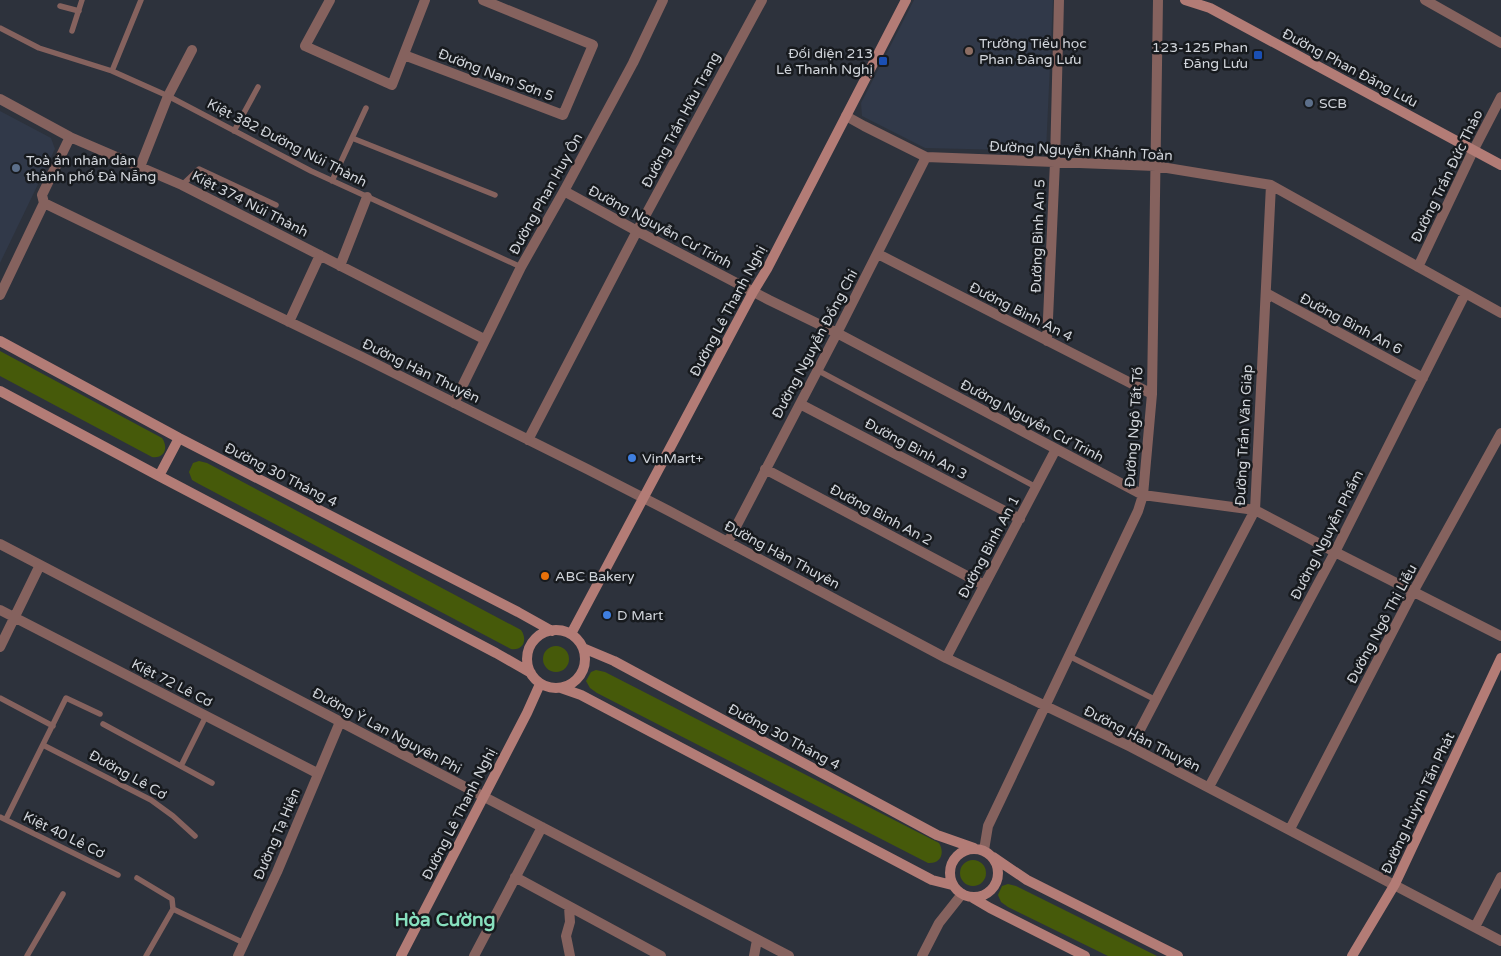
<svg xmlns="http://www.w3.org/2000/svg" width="1501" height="956" viewBox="0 0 1501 956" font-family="'Varela Round',sans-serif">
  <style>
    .built { fill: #313949 }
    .green { fill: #465a0a }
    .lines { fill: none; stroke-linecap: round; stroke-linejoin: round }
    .lane { stroke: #85625e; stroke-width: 5.5 }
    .street { stroke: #85625e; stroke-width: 10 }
    .secondary { stroke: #b37c76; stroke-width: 10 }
    .education-dot { fill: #8d6e63; stroke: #171a1e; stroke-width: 2 }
    .transit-dot { fill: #1a4fb4; stroke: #171a1e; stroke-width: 2 }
    .service-dot { fill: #5c6f8a; stroke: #171a1e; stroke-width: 2 }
    .shop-dot { fill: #3f7fe0; stroke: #171a1e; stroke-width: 2 }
    .food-dot { fill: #e8710a; stroke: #171a1e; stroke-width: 2 }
    .labels { text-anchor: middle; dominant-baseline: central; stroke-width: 5; stroke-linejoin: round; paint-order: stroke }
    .poi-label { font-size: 14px; fill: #d1d5db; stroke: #171a1e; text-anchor: start }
    .street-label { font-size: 14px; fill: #d1d5db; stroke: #171a1e }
    .district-label { font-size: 19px; font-weight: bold; fill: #87e0be; stroke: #171a1e }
  </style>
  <rect width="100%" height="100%" fill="#2d323c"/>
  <path class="built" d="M 914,0 L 1053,0 L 1046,151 L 925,148 L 862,116 L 861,103 Z
    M 0,111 L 51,138 L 55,149 L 0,263 Z"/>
  <path class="green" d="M 0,351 L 162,438 C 169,448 164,459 152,457 L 0,376 Z
    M 199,461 L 207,463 L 521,630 C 528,640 523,651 511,649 L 199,484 L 192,480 L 189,472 L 193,463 Z
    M543 659a13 13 0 1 1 26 0a13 13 0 1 1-26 0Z
    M 596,670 L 605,672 L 939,843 C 945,853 941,864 928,863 L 597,693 L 590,688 L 586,681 L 591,672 Z
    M960 873a13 13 0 1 1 26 0a13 13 0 1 1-26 0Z
    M 1008,884 L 1016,886 L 1157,956 L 1108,956 L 1008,907 L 1001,902 L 998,895 L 1002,886 Z"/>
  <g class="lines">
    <path class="lane" d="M 60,6 L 79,11
      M 0,28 L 39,48 L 112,71 L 168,96 L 311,171 L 521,267
      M 72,31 L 82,0
      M 112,71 L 141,0
      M 234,131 L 258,87
      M 352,138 L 495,195
      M 332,181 L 366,108
      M 182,185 L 199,169 L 276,205
      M 817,370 L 1036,487
      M 1069,656 L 1156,700
      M 0,698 L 53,726
      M 103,724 L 212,783
      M 43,745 L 151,800 L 173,816 L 195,836
      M 181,766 L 206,716
      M 0,817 L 118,875
      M 6,819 L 66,698 L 100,714
      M 137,878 L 172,899 L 173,909 L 244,943
      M 27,956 L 63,894
      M 146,956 L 173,909"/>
    <path class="street" d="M 330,0 L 305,46 L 392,85 L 425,0
      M 1425,0 L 1501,43
      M 404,55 L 563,115 L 593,45 L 483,0
      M 0,99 L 70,137 L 182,185 L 484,339
      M 846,116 L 864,126 L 926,157 L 1155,166 L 1271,185 L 1501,313
      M 140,167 L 168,96 L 192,50
      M 564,191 L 637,231 L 769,300 L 837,333 L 1143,495 L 1255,510 L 1335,552 L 1501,636
      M 44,203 L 362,357 L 587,469 L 669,511 L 946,658 L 1131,747 L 1501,941
      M 878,254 L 1152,394
      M 340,266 L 367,197
      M 1418,267 L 1473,151 L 1501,97
      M 1266,293 L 1423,378
      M 0,295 L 44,203 L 42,195 L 70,137
      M 289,322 L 320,255
      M 1047,341 L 1055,162 L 1059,0
      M 454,403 L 521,267 L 564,191 L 633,63 L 663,0
      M 800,404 L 1020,519
      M 528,440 L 637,231 L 762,0
      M 765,469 L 984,585
      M 728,542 L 837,333 L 926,157
      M 0,544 L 789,956
      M 0,610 L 317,773
      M 0,647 L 40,565
      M 946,658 L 1056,449
      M 1131,747 L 1255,510 L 1271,185
      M 1209,787 L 1335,552 L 1465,294
      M 1290,829 L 1413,592 L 1501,433
      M 984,850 L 988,826 L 1138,511 L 1143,495 L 1152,394 L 1158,0
      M 515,877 L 661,956
      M 569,907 L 570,922 L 566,936 L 570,956
      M 1475,927 L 1501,877
      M 238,956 L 277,872 L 340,722
      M 474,956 L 542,827
      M 754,956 L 757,940
      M 922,956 L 939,923 L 962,894"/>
    <path class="secondary" d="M 1185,0 L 1210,8 L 1501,165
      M 0,341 L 179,438 L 518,612 L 552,631
      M 0,391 L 159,476 L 496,653 L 531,673
      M 159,476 L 179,438
      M527 659a29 29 0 1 1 58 0a29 29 0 1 1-58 0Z
      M 571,634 L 753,292 L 767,269 L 906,0
      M 583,648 L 614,661 L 937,835 L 974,848
      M 561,688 L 581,695 L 932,880 L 952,885
      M950 873a24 24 0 1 1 48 0a24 24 0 1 1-48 0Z
      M 993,857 L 1027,880 L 1178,956
      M 973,898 L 990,908 L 1085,956
      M 401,956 L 527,713 L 540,684
      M 1352,956 L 1395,884 L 1501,658"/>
  </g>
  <circle class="education-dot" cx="969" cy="51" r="5"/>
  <g class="transit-dot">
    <rect x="1253" y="50" width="10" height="10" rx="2.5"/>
    <rect x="878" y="56" width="10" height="10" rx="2.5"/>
  </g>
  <g class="service-dot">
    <circle cx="1309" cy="103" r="5"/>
    <circle cx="16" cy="168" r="5"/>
  </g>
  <g class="shop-dot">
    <circle cx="632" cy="458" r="5"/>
    <circle cx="607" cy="615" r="5"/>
  </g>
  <circle class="food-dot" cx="545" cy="576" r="5"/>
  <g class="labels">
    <g class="poi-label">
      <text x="979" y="43">Trường Tiểu học<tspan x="979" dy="16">Phan Đăng Lưu</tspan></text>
      <text x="1248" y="47" text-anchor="end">123-125 Phan<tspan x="1248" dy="16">Đăng Lưu</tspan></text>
      <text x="873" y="53" text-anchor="end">Đối diện 213<tspan x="873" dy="16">Lê Thanh Nghị</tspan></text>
      <text x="1319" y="103">SCB</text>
      <text x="26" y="160">Toà án nhân dân<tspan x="26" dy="16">thành phố Đà Nẵng</tspan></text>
      <text x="642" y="458">VinMart+</text>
      <text x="555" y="576">ABC Bakery</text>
      <text x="617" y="615">D Mart</text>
    </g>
    <g class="street-label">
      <text transform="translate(1350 68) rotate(28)">Đường Phan Đăng Lưu</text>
      <text transform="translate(496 75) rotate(21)">Đường Nam Sơn 5</text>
      <text transform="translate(681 120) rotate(-62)">Đường Trần Hữu Trang</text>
      <text transform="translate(287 143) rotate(27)">Kiệt 382 Đường Núi Thành</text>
      <text transform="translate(1081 151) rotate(3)">Đường Nguyễn Khánh Toàn</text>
      <text transform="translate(1447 176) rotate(-64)">Đường Trần Đức Thảo</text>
      <text transform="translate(546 194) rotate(-61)">Đường Phan Huy Ôn</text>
      <text transform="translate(250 204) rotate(27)">Kiệt 374 Núi Thành</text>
      <text transform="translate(660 227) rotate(28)">Đường Nguyễn Cư Trinh</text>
      <text transform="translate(1038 236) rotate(-88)">Đường Bình An 5</text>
      <text transform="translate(728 311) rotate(-62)">Đường Lê Thanh Nghị</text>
      <text transform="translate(1021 312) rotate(27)">Đường Bình An 4</text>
      <text transform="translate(1351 324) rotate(28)">Đường Bình An 6</text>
      <text transform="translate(815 344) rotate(-62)">Đường Nguyễn Đổng Chi</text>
      <text transform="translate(421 371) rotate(26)">Đường Hàn Thuyên</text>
      <text transform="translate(1032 421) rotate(28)">Đường Nguyễn Cư Trinh</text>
      <text transform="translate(1134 427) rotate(-86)">Đường Ngô Tất Tố</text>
      <text transform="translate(1244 435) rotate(-87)">Đường Trần Văn Giáp</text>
      <text transform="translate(916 449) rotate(28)">Đường Bình An 3</text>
      <text transform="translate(281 475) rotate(27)">Đường 30 Tháng 4</text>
      <text transform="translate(881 515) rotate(28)">Đường Bình An 2</text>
      <text transform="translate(1327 535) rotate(-63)">Đường Nguyễn Phẩm</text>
      <text transform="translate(989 547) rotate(-62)">Đường Bình An 1</text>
      <text transform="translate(782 555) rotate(28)">Đường Hàn Thuyên</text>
      <text transform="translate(1382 624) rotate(-62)">Đường Ngô Thị Liễu</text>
      <text transform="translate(172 683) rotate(27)">Kiệt 72 Lê Cơ</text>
      <text transform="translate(387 731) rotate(28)">Đường Ỷ Lan Nguyên Phi</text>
      <text transform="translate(784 737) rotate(28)">Đường 30 Tháng 4</text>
      <text transform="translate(1142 739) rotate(27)">Đường Hàn Thuyên</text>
      <text transform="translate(128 775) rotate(29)">Đường Lê Cơ</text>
      <text transform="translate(1418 803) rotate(-65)">Đường Huỳnh Tấn Phát</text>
      <text transform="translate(459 814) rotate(-63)">Đường Lê Thanh Nghị</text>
      <text transform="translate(277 834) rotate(-67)">Đường Tạ Hiện</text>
      <text transform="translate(64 835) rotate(26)">Kiệt 40 Lê Cơ</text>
    </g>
    <g class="district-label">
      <text x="445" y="920">Hòa Cường</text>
    </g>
  </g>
</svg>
